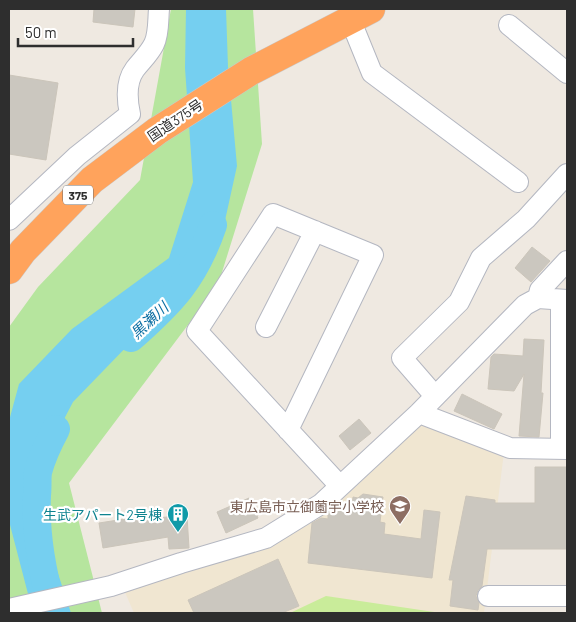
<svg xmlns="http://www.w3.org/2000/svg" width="576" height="622" viewBox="0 0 576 622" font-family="Barlow,'Noto Sans JP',sans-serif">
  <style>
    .education { fill: #f0e6d1 }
    .green { fill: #b6e59e }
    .pitch { fill: #c9ec9a }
    .water { fill: #75cff0 }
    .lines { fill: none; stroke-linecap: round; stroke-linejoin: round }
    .river { stroke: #75cff0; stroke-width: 28 }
    .building { fill: #cbc7bf; stroke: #cbc5ba }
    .minor-casing { stroke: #b4b7c1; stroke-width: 22 }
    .highway-casing { stroke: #c9c9c9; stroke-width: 29 }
    .minor { stroke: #fff; stroke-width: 20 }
    .highway { stroke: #ffa35c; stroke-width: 28 }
    .labels { text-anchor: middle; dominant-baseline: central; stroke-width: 4.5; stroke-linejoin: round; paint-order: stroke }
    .shield { fill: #fff; stroke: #6d6d6d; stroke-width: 1 }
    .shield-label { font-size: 12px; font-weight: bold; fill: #2e2e2e }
    .street-label { font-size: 14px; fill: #2e2e2e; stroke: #fff }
    .education-label { font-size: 14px; fill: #785e54; stroke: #fff; text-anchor: end }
    .culture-label { font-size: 14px; fill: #0d838f; stroke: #fff; text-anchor: end }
    .water-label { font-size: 15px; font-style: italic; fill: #0d6fa3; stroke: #fff }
  </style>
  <rect width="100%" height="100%" fill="#efe9e1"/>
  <path class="education" d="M 424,422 L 504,452 L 484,613 L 134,613 L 124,590 L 193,567 L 278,542 L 333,508 Z"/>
  <path class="green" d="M 171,9 L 253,9 L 262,144 L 218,285 L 69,483 L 102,613 L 16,613 L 9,596 L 9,327 L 38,287 L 140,180 Z"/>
  <path class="pitch" d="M 326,596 L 441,613 L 290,613 Z"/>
  <path class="water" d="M 186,9 L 226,9 L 228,67 L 237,166 L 224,225 L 165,307 L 73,402 L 29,486 L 71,613 L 33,613 L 9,521 L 9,421 L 19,384 L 72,329 L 169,258 L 193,182 L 185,68 Z"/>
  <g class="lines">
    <path class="river" d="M 131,338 C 172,302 195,278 213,225
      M 53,613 C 43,574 35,536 37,495 C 38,487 37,479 38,472 C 42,456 49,442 56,429"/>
  </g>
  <path class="building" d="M 94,9 L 135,9 L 133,27 L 93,22 Z
    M 9,75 L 58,83 L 46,160 L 9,154 Z
    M 532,247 L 550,261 L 531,282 L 515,268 Z
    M 524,339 L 544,340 L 541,393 L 543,393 L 539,437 L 519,436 L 524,374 L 514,391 L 488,389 L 491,357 L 494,354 L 523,356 Z
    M 462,394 L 502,414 L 494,429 L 454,411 Z
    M 359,419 L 371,433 L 350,450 L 339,436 Z
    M 535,467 L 567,467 L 567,549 L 487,549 L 482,586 L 478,590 L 476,596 L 479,603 L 478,610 L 450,606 L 453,580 L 449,580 L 466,496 L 495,500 L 495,503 L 535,503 Z
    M 363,494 L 383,497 L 380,522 L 385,523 L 384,534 L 421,539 L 424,510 L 440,512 L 432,578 L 308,563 L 312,523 L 321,518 L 328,519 L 328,513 L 337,505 L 352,507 L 353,497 L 358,498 Z
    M 249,498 L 258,518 L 226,533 L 217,512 Z
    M 150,515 L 150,518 L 187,516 L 189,548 L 169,549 L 168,537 L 103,548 L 99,523 Z
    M 278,559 L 299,606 L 282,613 L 194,613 L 188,600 Z"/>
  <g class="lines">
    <g class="minor-casing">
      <path id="minor" d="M 350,19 L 372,73 L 518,182
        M 509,25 L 567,73
        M 9,220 L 77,156 L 130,114 C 127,100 126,81 135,69 C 142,60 149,54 154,44 C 159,34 158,19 159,9
        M 538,298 L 540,290 L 567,261
        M 561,300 L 561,449
        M 266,327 L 315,231
        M 435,396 L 402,358 L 459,302 L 481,258 L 526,219 L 567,174
        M 419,413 L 510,448 L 567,449
        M 288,430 L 373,255 L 273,214 L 197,331 L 340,486
        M 488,596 L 567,596
        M 9,609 L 111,586 L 181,563 L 266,538 L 321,504 L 419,413 L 525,305 L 538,298 L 567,300"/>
    </g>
    <g class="highway-casing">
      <path id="highway" d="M 9,270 L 23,251 L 92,180 L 157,131 L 251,71 L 371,9"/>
    </g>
    <use href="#minor" class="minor"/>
    <use href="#highway" class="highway"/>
  </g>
  <defs>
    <g id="school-pin" transform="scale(1.125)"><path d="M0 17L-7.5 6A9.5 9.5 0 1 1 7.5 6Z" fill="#8d6e63" stroke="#fff"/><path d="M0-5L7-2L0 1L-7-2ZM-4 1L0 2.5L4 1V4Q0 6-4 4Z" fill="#fff"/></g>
    <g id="building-pin" transform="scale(1.125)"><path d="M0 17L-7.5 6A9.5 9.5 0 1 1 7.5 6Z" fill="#0f9aa8" stroke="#fff"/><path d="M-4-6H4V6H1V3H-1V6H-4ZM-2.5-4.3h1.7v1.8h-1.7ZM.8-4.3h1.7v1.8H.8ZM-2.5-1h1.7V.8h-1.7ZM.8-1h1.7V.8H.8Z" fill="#fff"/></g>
  </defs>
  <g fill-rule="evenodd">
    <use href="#school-pin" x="400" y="506"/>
    <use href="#building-pin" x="178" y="514"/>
  </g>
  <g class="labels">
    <rect class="shield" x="63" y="185.5" width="30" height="19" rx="4"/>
    <g class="shield-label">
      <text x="78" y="195">375</text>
    </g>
    <g class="street-label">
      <text transform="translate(175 120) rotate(-34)">国道375号</text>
    </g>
    <g class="education-label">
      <text x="384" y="506">東広島市立御薗宇小学校</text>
    </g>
    <g class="culture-label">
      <text x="162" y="514">生武アパート2号棟</text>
    </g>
    <g class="water-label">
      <text transform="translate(149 320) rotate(-43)">黒瀬川</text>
    </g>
  </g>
  <rect width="576" height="622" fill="none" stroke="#2e2e2e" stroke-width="20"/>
  <path d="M18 38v8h115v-8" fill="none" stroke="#2e2e2e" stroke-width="2.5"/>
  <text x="25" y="38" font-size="15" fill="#2e2e2e" stroke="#ffffff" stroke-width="4" paint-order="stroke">50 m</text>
</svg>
